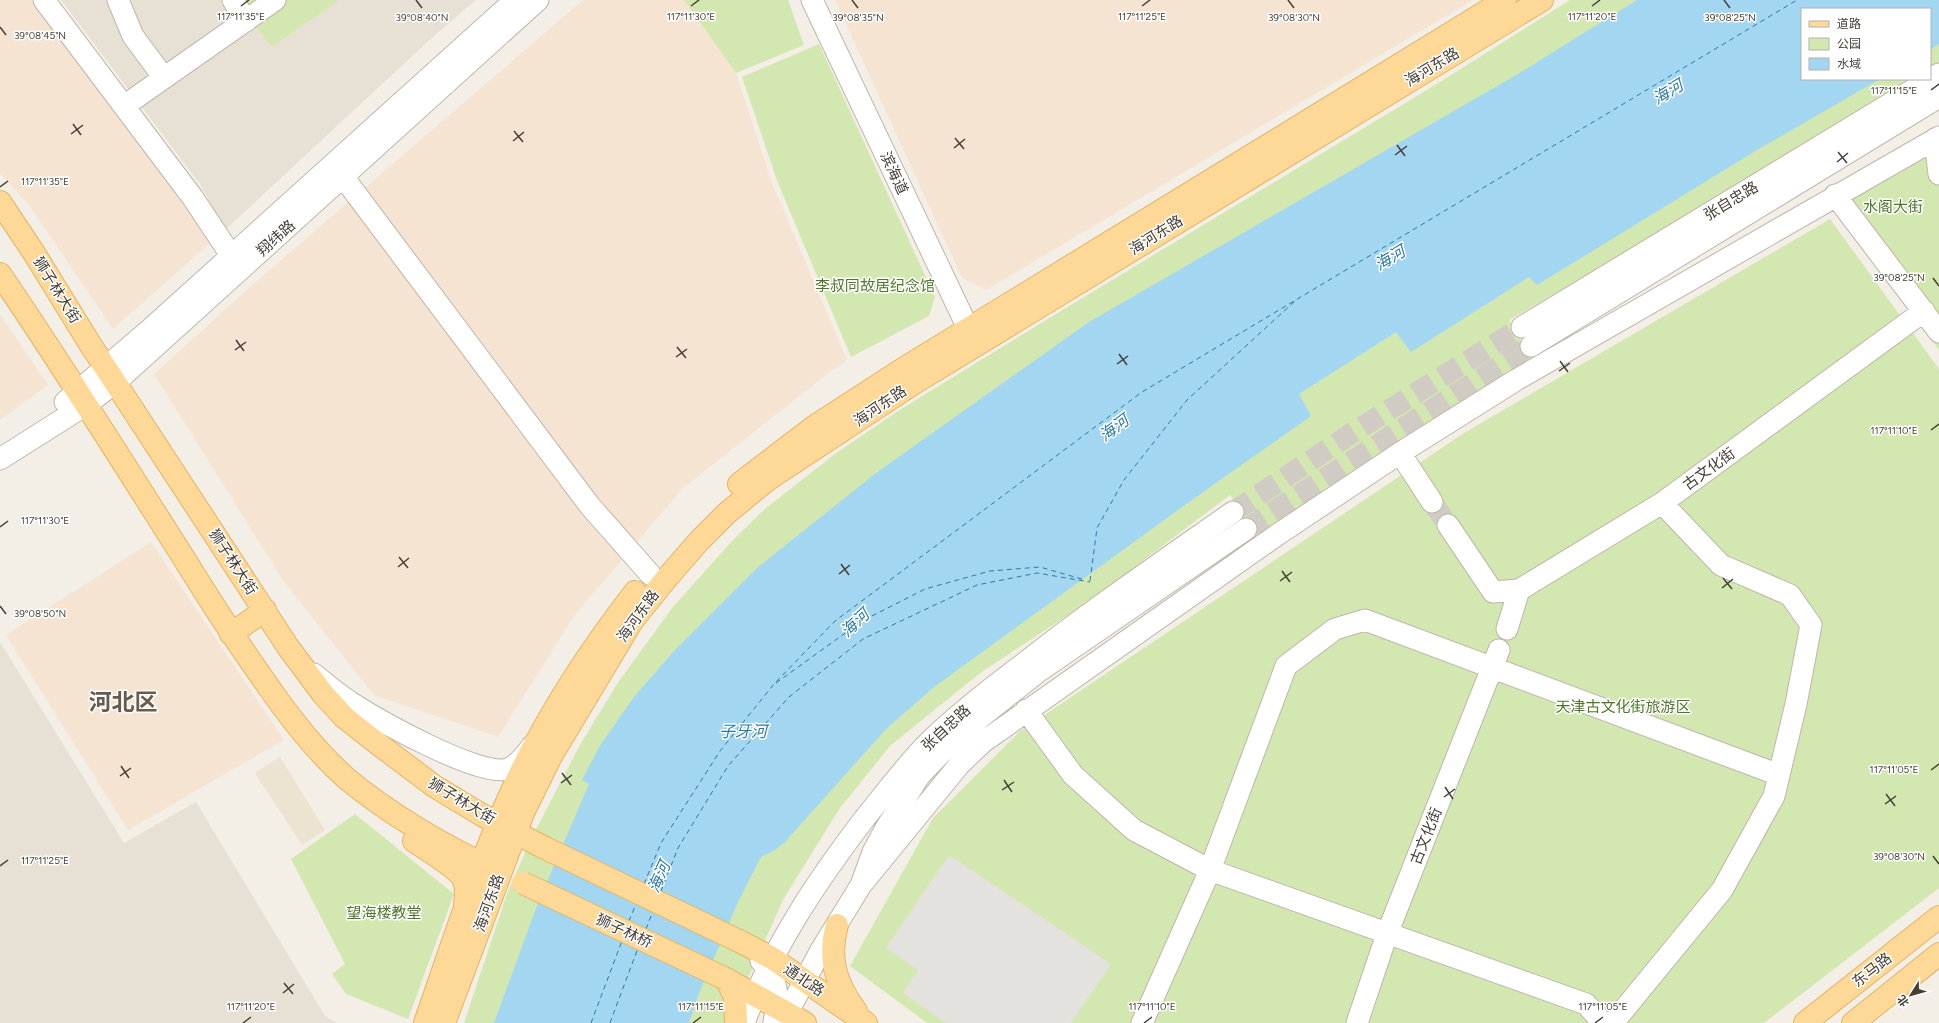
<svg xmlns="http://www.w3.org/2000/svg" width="1939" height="1023" viewBox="0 0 1939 1023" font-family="Figtree,'Noto Sans SC',sans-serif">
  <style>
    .residential { fill: #e7e0d5 }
    .commercial { fill: #f5e4d2 }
    .education { fill: #ece3d1 }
    .green { fill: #d3e7b0 }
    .parking { fill: #e4e2df }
    .water { fill: #a3d6f0 }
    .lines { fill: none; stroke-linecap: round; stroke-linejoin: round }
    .ferry { stroke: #2c79a2; stroke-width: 1; stroke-dasharray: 5 4; stroke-linecap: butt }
    .minor-tunnel { stroke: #d0ccc4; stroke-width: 21; stroke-dasharray: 21 10; stroke-linecap: butt }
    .minor-casing { stroke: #bfb6aa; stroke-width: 23 }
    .major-casing { stroke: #e3b465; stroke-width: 24 }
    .minor { stroke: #fff; stroke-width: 21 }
    .major { stroke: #fdd896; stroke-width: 22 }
    .major-bridge-casing { stroke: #e3b465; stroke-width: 24; stroke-linecap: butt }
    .major-bridge { stroke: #fdd896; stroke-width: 22 }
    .ticks { fill: none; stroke: #463f36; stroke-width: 1.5 }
    .labels { text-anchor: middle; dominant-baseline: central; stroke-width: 3; stroke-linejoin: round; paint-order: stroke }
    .street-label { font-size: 15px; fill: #463f36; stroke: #fff }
    .park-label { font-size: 15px; fill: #4d7829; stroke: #fff }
    .water-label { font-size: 16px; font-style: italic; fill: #2c79a2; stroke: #fff }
    .town-label { font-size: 23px; font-weight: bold; fill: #695c4d; stroke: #fff }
    .ticks-label { font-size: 10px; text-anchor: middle; fill: #463f36; stroke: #fff; stroke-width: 3; stroke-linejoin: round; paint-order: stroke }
  </style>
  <rect width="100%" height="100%" fill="#f3efe7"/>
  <path class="residential" d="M 61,0 L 476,0 L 435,35 L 225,230 L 200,184 Z
    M 0,642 L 124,843 L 196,802 L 325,1016 L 336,1023 L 0,1023 Z"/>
  <path class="commercial" d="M 0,0 L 31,0 L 39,8 L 176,190 L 209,244 L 113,329 L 29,205 L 0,173 Z
    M 583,0 L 684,0 L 736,73 L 772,183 L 847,360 L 827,374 L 682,489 L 574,616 L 498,737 L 374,695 L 284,582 L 154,374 L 251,286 Z
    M 835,0 L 1473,0 L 986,290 L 962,278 Z
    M 0,314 L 48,385 L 0,420 Z
    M 151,542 L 284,740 L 128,830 L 6,635 Z"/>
  <path class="education" d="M 280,757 L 325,830 L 302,845 L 255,773 Z"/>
  <path class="green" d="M 236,0 L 339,0 L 272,47 Z
    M 684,0 L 788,0 L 804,45 L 736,73 Z
    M 1570,0 L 1939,0 L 1939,64 L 1930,70 L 1930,9 L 1802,9 L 1802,79 L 1914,79 L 1635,247 L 1509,320 L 1533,361 L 1405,438 L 1257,535 L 1230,495 L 1085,604 L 980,673 L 890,746 L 840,808 L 784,898 L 728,1023 L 464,1023 L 508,891 L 533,835 L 580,745 L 617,684 L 672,608 L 733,540 L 766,508 L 835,454 L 895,413 L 1056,314 L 1440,82 Z
    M 819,44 L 935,297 L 929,316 L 851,357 L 778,183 L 742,77 Z
    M 1939,126 L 1939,350 L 1824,193 Z
    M 1830,219 L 1939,369 L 1939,888 L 1764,1023 L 927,1023 L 850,966 L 933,818 L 1019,732 L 1464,433 Z
    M 355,814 L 454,894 L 408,1019 L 346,994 L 332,974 L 345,964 L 291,859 Z"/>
  <path class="parking" d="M 949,855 L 1111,964 L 1071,1023 L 946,1023 L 903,993 L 918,970 L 886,948 Z"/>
  <path class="water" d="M 1637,0 L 1939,0 L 1939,44 L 1930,50 L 1930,9 L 1802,9 L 1802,79 L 1880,79 L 1757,150 L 1537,285 L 1529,277 L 1411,352 L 1396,332 L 1299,394 L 1311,416 L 1196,497 L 934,687 L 886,729 L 784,843 L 775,850 L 761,857 L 737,904 L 699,993 L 689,1023 L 494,1023 L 538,903 L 589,784 L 582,780 L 601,744 L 634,697 L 674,651 L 757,568 L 876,473 L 1089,322 L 1518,74 Z"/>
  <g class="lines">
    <path class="ferry" d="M 1090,581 L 1097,528 L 1124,480 L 1187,400 L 1295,301
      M 776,683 L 862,621 L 925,589 L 990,571 L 1040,567 L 1085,580
      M 644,884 L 661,843 L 720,751 L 774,684 L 835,621 L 1142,392 L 1797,0
      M 661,891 L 678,848 L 728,766 L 789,697 L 863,639 L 977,585 L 1037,573 L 1090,582
      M 629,921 L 636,904
      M 646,929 L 653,911
      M 591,1023 L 622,941
      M 610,1023 L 638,948"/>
    <path class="minor-tunnel" d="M 1432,502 L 1448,525
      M 1233,512 L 1352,433 L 1522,327
      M 1246,529 L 1531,346"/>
    <g class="minor-casing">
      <path id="minor" d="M 44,0 L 193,198 L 238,266
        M 118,0 L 133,36 L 164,78
        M 233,0 L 246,21
        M 812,0 L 976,345
        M 124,106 L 275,0
        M 1935,139 L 1939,174
        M 335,166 L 590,506 L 650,574
        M 1835,195 L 1939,332
        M 1522,327 L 1939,74
        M 1531,346 L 1939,97
        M 65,402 L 147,332 L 515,0
        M 1400,453 L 1432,502
        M 0,459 L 87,404 L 116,382 L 538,0
        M 1448,525 L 1493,592 L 1519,590
        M 1507,629 L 1519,590 L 1662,503 L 1924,311
        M 314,674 C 326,684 337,693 350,702 C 376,719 480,778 508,769 C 518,765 526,754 532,746
        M 1026,710 L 1073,775 L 1134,830 L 1210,870 L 1142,1023
        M 861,885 L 959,765 L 983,742 L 1277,535 L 1400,453 L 1516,380 L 1939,137
        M 761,961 C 779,980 779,998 774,1022
        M 744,1023 C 772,948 816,882 865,818 C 886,792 906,765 930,741 C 959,713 990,689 1022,665 C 1090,611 1162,562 1233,512
        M 782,1023 L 821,950 L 861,885 L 873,852 L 886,828 L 920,775 L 941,753 L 981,717 L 1039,671 L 1246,529
        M 1357,1023 L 1387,934 L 1499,650
        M 1603,1023 L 1586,1004 L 1210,870 L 1286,666 L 1335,629 L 1365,620 L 1779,775
        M 1613,1023 L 1722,890 L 1774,796 L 1796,704 L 1811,625 L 1790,595 L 1721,565 L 1662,503"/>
    </g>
    <g class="major-casing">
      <path id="major" d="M 0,202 L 34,253 L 90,344 L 288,647 L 323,694 L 344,717 L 369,737 L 434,786 L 482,815 L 543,847
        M 0,274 C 64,368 124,464 185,560 C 209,599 234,638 261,676 C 286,713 313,749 347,779 C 391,815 444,846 495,870
        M 739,484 L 815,426 L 903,369 L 1505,0
        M 231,634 L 265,610
        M 414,841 C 424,848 459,869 464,880 C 467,888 466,897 465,905
        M 837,925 C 828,958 835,983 856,1011
        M 739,941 L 772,958 L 866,1023
        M 726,979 L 805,1023
        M 726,979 L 735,997 L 736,1023
        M 425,1023 C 452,946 477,867 511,793 C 543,722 587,654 635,592
        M 444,1023 L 523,813 L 551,756 L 632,621 L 666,579 L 699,541 L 727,513 L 767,480 L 914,383 L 1542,0
        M 1805,1023 L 1939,917
        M 1853,1023 L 1939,954"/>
    </g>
    <use href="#minor" class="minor"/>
    <use href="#major" class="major"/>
    <g class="major-bridge-casing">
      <path id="major-bridge" d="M 543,847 L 739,941
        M 523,883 L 726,979"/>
    </g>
    <use href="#major-bridge" class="major-bridge"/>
  </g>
  <path class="ticks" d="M 416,0 L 422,8M 852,0 L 858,8M 1288,0 L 1294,8M 1724,0 L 1730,8M 241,6 L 249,0M 691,6 L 699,0M 1142,6 L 1150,0M 1592,6 L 1600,0M 0,27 L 6,35M 1931,90 L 1939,84M 73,124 L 81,135M 514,131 L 523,142M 71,134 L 83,125M 955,138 L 964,149M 513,141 L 524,132M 1397,145 L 1405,156M 954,148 L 965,139M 1838,152 L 1847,163M 1395,155 L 1407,146M 1837,162 L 1848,153M 0,187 L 8,181M 1933,278 L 1939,286M 236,340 L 244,351M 677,347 L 686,358M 235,350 L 246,342M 1119,354 L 1127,365M 676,357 L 687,349M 1560,361 L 1568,372M 1117,364 L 1128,356M 1559,371 L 1570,363M 1931,430 L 1939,424M 0,527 L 8,521M 399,557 L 408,568M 841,564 L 849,575M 398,567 L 409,558M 1282,571 L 1290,582M 839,574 L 850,565M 1723,578 L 1732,589M 1280,581 L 1292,572M 1722,588 L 1733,579M 0,606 L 6,614M 121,766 L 129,778M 1931,770 L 1939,764M 562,773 L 571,785M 120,776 L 131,768M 1004,780 L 1012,792M 561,783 L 572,775M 1445,787 L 1453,799M 1002,790 L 1014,782M 1886,794 L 1895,806M 1444,797 L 1455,789M 1885,804 L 1896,796M 1933,856 L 1939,864M 0,866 L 8,860M 284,983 L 293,994M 283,993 L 294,984M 243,1023 L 251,1017M 693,1023 L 701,1017M 1144,1023 L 1152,1017M 1595,1023 L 1603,1017"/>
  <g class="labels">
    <g class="street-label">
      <text transform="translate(1432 67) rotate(-31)">海河东路</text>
      <text transform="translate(894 173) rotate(65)">滨海道</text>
      <text transform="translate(1731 201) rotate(-31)">张自忠路</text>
      <text transform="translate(1156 235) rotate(-32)">海河东路</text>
      <text transform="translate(276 238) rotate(-42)">翔纬路</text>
      <text transform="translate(57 290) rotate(58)">狮子林大街</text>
      <text transform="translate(880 406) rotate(-34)">海河东路</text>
      <text transform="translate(1709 469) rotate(-36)">古文化街</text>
      <text transform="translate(233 562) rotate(57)">狮子林大街</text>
      <text transform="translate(638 616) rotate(-54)">海河东路</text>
      <text transform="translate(946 728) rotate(-43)">张自忠路</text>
      <text transform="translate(462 801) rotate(31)">狮子林大街</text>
      <text transform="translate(1426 836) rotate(-68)">古文化街</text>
      <text transform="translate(489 903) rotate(-70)">海河东路</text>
      <text transform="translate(624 931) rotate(25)">狮子林桥</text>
      <text transform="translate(1872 970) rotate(-38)">东马路</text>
      <text transform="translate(804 980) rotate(34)">通北路</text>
    </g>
    <g class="park-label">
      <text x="1893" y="207">水阁大街</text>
      <text x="875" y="286">李叔同故居纪念馆</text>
      <text x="1623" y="707">天津古文化街旅游区</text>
      <text x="384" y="913">望海楼教堂</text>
    </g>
    <g class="water-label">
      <text transform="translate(1668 92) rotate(-31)">海河</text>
      <text transform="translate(1390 258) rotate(-31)">海河</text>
      <text transform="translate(1114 428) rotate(-37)">海河</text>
      <text transform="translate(855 623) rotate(-43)">海河</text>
      <text x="743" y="731">子牙河</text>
      <text transform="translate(659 877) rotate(-66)">海河</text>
    </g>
    <g class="town-label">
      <text x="123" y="702">河北区</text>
    </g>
  </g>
  <g class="ticks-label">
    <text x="241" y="20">117°11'35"E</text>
    <text x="691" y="20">117°11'30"E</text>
    <text x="1142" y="20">117°11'25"E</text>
    <text x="1592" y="20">117°11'20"E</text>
    <text x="422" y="21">39°08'40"N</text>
    <text x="858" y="21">39°08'35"N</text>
    <text x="1294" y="21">39°08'30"N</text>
    <text x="1730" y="21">39°08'25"N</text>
    <text x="40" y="39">39°08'45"N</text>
    <text x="1894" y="94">117°11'15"E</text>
    <text x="45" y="185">117°11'35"E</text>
    <text x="1899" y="281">39°08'25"N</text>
    <text x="1894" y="434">117°11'10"E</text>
    <text x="45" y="524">117°11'30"E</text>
    <text x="40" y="617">39°08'50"N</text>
    <text x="1894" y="773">117°11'05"E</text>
    <text x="1899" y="860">39°08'30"N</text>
    <text x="45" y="864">117°11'25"E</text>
    <text x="251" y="1010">117°11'20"E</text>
    <text x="701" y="1010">117°11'15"E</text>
    <text x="1152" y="1010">117°11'10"E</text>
    <text x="1603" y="1010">117°11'05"E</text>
  </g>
  <rect x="1801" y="8" width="130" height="72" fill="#ffffff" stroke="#b5b2af"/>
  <rect x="1809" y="21" width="20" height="6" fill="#fdd896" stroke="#b5b2af"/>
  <text x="1837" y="28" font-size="12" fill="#463f36">道路</text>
  <rect x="1809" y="38" width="20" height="12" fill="#d3e7b0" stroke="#b5b2af"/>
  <text x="1837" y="48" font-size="12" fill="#463f36">公园</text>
  <rect x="1809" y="58" width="20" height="12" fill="#a3d6f0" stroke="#b5b2af"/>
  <text x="1837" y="68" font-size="12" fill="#463f36">水域</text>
  <g transform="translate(1911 995) rotate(233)" stroke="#ffffff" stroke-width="3" paint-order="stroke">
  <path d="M0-3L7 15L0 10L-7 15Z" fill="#463f36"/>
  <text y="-6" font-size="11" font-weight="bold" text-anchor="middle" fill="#463f36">北</text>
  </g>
</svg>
